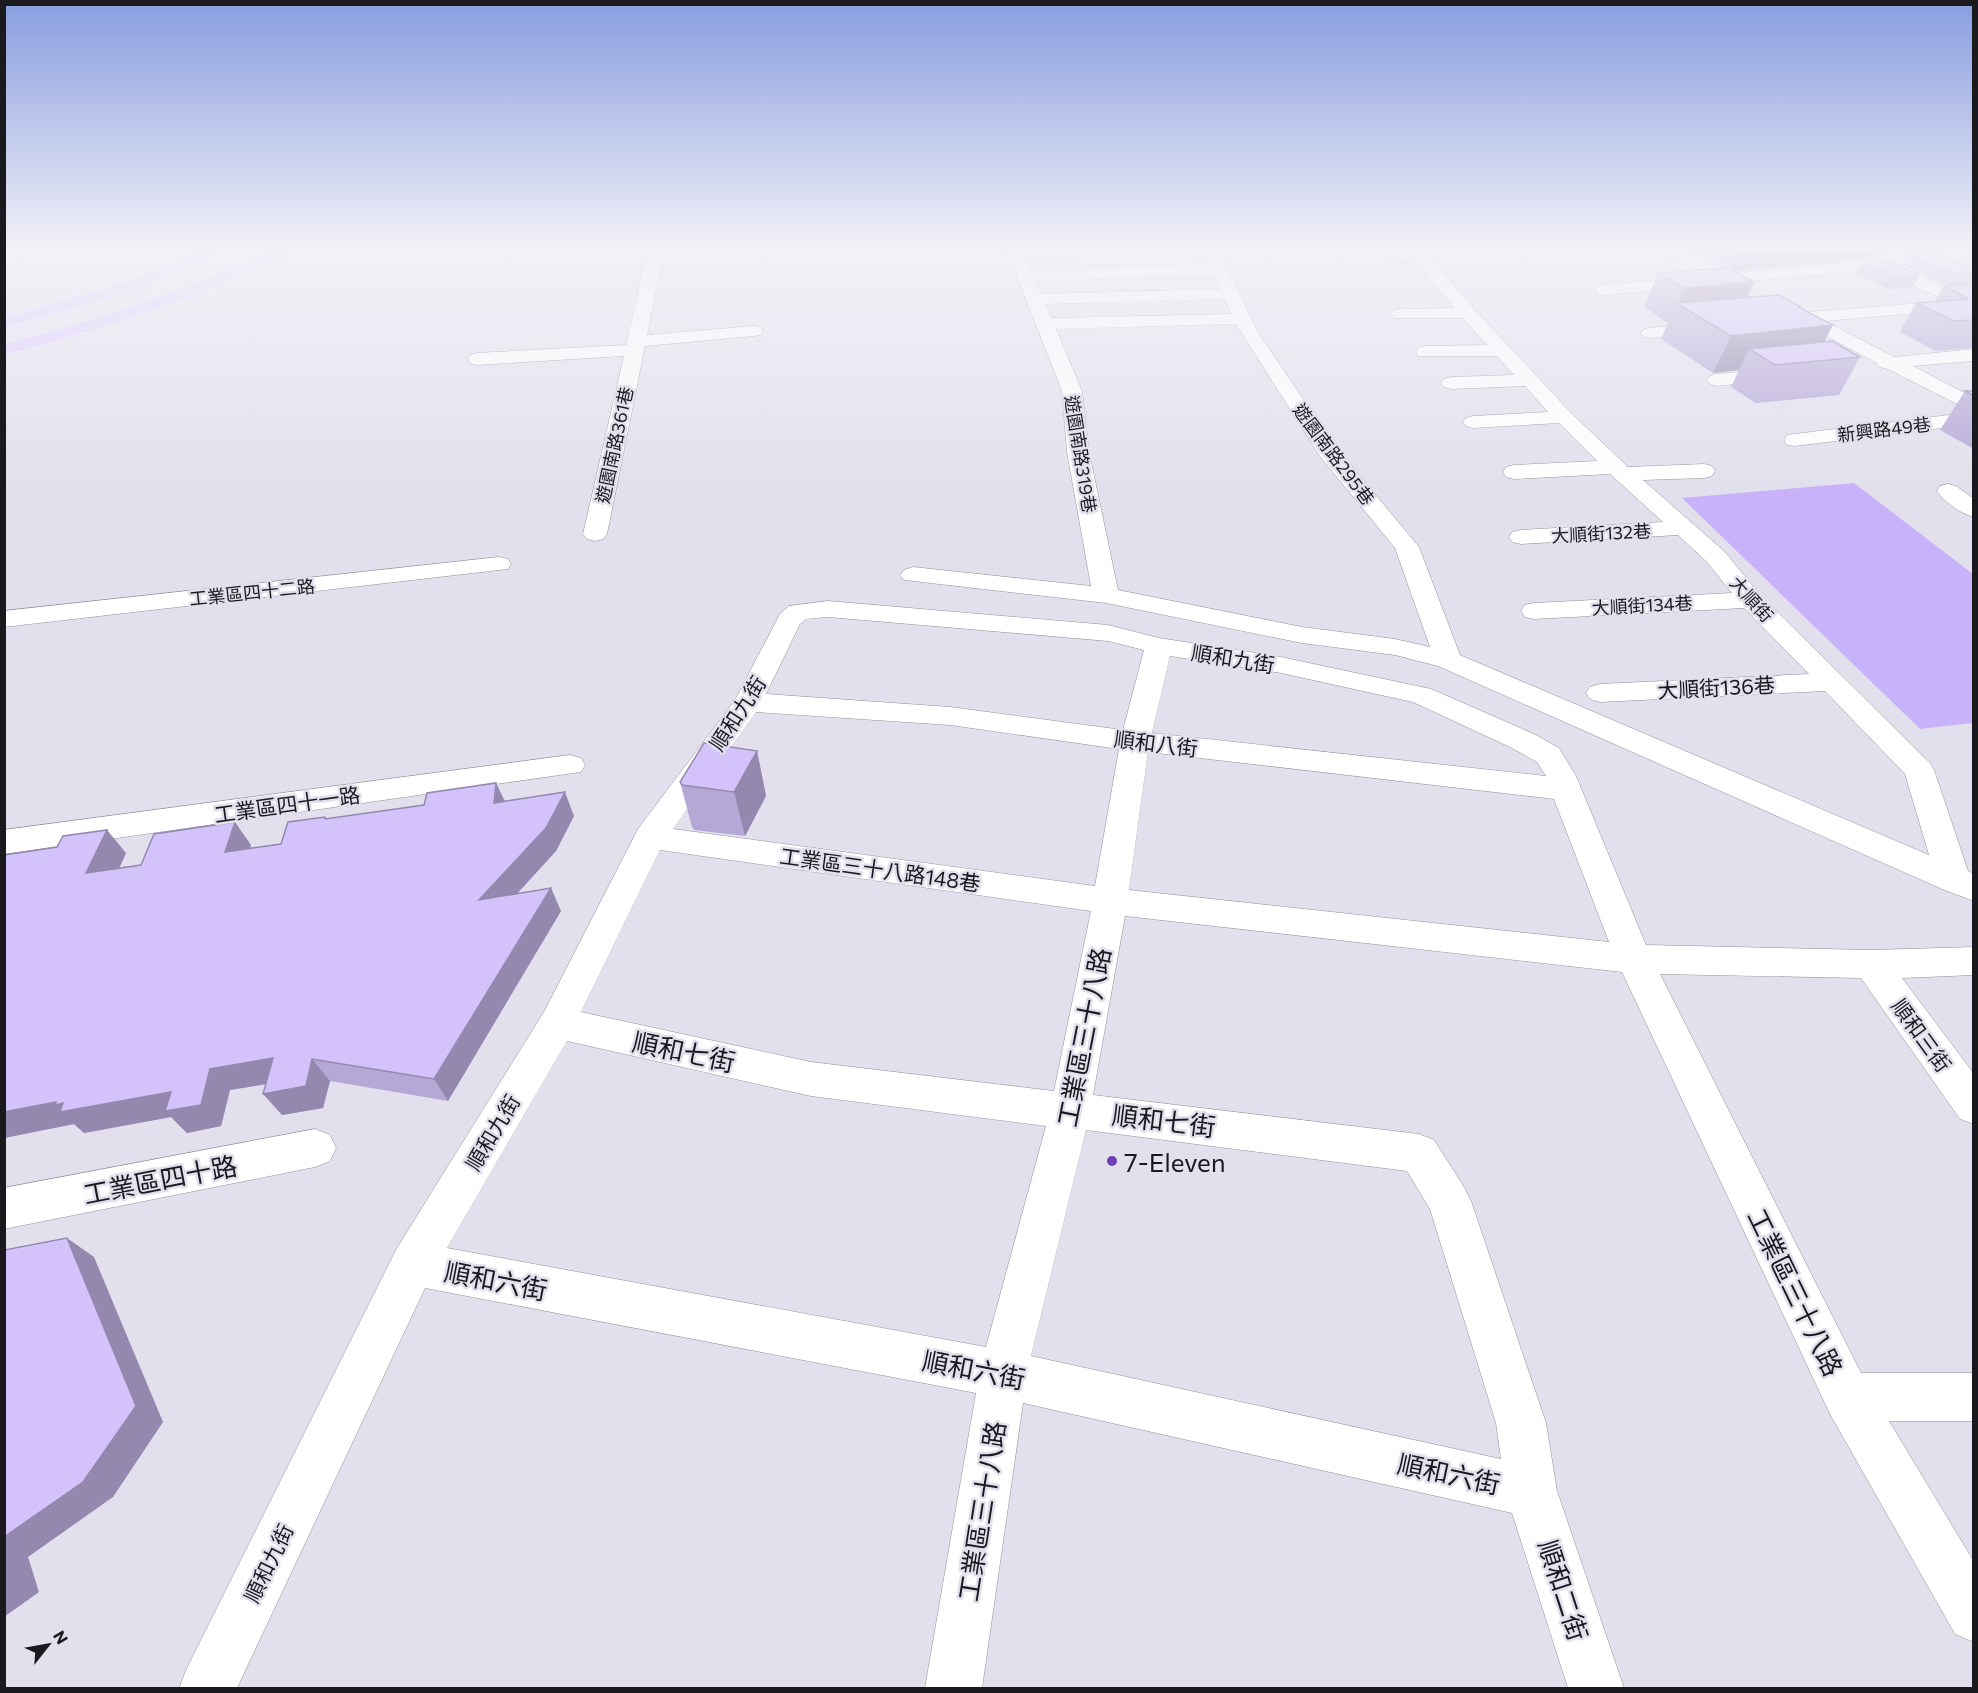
<svg xmlns="http://www.w3.org/2000/svg" width="1978" height="1693" viewBox="0 0 1978 1693" font-family="Commissioner,'Noto Sans TC',sans-serif">
  <style>
    .green { fill: #c8b2f9 }
    .lines { fill: none; stroke-linecap: round; stroke-linejoin: round }
    .minor-casing { stroke: #928e9a; stroke-width: 1 }
    .major-casing { stroke: #fff; stroke-width: 1 }
    .minor { fill: #fff; fill-rule: evenodd }
    .major { fill: #dbcaff; fill-rule: evenodd }
    .wall { fill: #b5a8d7 }
    .shaded-wall { fill: #9488af }
    .building { fill: #d3c3fa; stroke: #9488af; stroke-width: 1.5 }
    .poi-dot { fill: #703fb6; stroke: #e3e0ed; stroke-width: 2 }
    .labels { text-anchor: middle; dominant-baseline: central; stroke-width: 5; stroke-linejoin: round; paint-order: stroke }
    .far-street-label { font-size: 18px; fill: #1a191e; stroke: #e3e0ed }
    .street-label { font-size: 21px; fill: #1a191e; stroke: #e3e0ed }
    .near-street-label { font-size: 26px; fill: #1a191e; stroke: #e3e0ed }
    .near-poi-label { font-size: 26px; fill: #1a191e; stroke: #e3e0ed; text-anchor: start }
  </style>
  <rect width="100%" height="100%" fill="#e3e0ed"/>
  <path class="green" d="M 1854,483 L 1973,574 L 1973,723 L 1920,729 L 1682,498 Z"/>
  <g class="lines">
    <g class="minor-casing">
      <path id="minor" d="M 6,251 L 23,251 L 10,264 L 4,266 Z
        M 648,251 L 664,251 L 647,335 L 754,326 L 760,327 L 763,331 L 760,335 L 754,336 L 645,346 L 607,534 L 603,539 L 595,541 L 587,539 L 583,534 L 624,356 L 477,365 L 470,363 L 468,359 L 470,355 L 477,353 L 626,345 Z
        M 1007,251 L 1084,251 L 1076,256 L 1025,257 L 1031,271 L 1208,264 L 1202,251 L 1218,251 L 1259,334 L 1335,446 L 1419,547 L 1460,655 L 1929,855 L 1905,774 L 1825,691 L 1600,702 L 1590,699 L 1586,693 L 1590,687 L 1600,684 L 1809,674 L 1744,608 L 1534,619 L 1525,617 L 1521,611 L 1525,605 L 1534,603 L 1732,593 L 1707,562 L 1678,535 L 1521,544 L 1512,542 L 1509,537 L 1512,532 L 1521,530 L 1663,522 L 1610,474 L 1514,479 L 1506,477 L 1503,472 L 1506,467 L 1514,465 L 1597,461 L 1559,423 L 1473,428 L 1466,426 L 1463,422 L 1466,418 L 1473,416 L 1548,412 L 1525,386 L 1451,389 L 1444,387 L 1441,383 L 1444,379 L 1451,377 L 1514,375 L 1497,356 L 1418,356 L 1416,352 L 1418,348 L 1425,346 L 1487,345 L 1463,318 L 1394,318 L 1391,314 L 1394,310 L 1400,309 L 1454,308 L 1415,260 L 1345,263 L 1337,258 L 1345,253 L 1424,251 L 1474,309 L 1571,413 L 1628,467 L 1704,464 L 1712,466 L 1715,471 L 1712,476 L 1704,478 L 1643,480 L 1725,552 L 1760,595 L 1930,763 L 1934,770 L 1968,871 L 1974,874 L 1974,901 L 1942,889 L 1438,666 L 1395,655 L 1302,643 L 1106,603 L 904,580 L 900,575 L 904,570 L 913,567 L 1091,586 L 1067,452 L 1062,391 ZM 1213,274 L 1220,289 L 1041,294 L 1035,281 ZM 1225,299 L 1231,314 L 1051,318 L 1045,304 ZM 1236,324 L 1319,455 L 1395,548 L 1430,647 L 1395,639 L 1302,627 L 1118,590 L 1089,452 L 1082,391 L 1056,329 Z
        M 1665,251 L 1685,251 L 1731,273 L 1871,260 L 1890,253 L 1974,251 L 1974,256 L 1892,264 L 1974,299 L 1974,308 L 1825,321 L 1894,357 L 1974,349 L 1974,361 L 1913,366 L 1974,398 L 1974,424 L 1795,446 L 1787,445 L 1784,440 L 1787,435 L 1795,434 L 1973,412 L 1888,369 L 1879,367 L 1877,363 L 1802,323 C 1795,322 1785,316 1781,310 L 1784,306 L 1790,305 L 1808,312 L 1948,301 L 1877,269 L 1604,295 L 1598,294 L 1596,290 L 1598,286 L 1604,285 L 1709,275 L 1667,254 Z
        M 1708,322 L 1714,323 L 1717,327 L 1714,331 L 1650,338 L 1644,337 L 1641,333 L 1644,329 L 1650,328 Z
        M 1781,368 L 1788,370 L 1791,374 L 1788,378 L 1717,386 L 1710,384 L 1707,380 L 1710,376 L 1717,374 Z
        M 1948,484 L 1956,486 L 1974,499 L 1974,517 C 1961,514 1944,502 1937,491 L 1940,486 Z
        M 499,557 L 508,559 L 511,564 L 508,569 L 4,627 L 4,611 Z
        M 828,601 L 1108,625 L 1159,638 L 1281,657 L 1431,689 L 1534,734 L 1559,748 L 1576,776 L 1646,945 L 1871,950 L 1974,947 L 1974,975 L 1902,978 L 1974,1074 L 1974,1124 L 1960,1119 L 1861,978 L 1660,974 L 1861,1373 L 1974,1373 L 1974,1421 L 1889,1421 L 1974,1562 L 1974,1642 L 1955,1634 L 1830,1414 L 1622,972 L 1125,916 L 1093,1095 L 1419,1134 L 1434,1140 L 1464,1187 L 1471,1201 L 1546,1423 L 1557,1491 L 1624,1688 L 1568,1688 L 1512,1513 L 1023,1403 L 982,1688 L 925,1688 L 976,1393 L 425,1288 L 237,1688 L 179,1688 L 187,1668 L 397,1248 L 544,1012 L 638,829 L 735,700 L 780,614 L 789,606 ZM 828,617 L 1108,641 L 1144,650 L 1123,730 L 950,707 L 766,694 L 800,624 L 806,619 ZM 1170,656 L 1281,673 L 1413,702 L 1512,748 L 1537,762 L 1546,776 L 1152,733 ZM 756,712 L 950,725 L 1119,749 L 1095,886 L 673,829 ZM 1148,752 L 1554,799 L 1609,942 L 1129,890 ZM 660,850 L 1091,911 L 1054,1091 L 811,1062 L 581,1012 ZM 567,1041 L 811,1096 L 1046,1126 L 986,1347 L 447,1248 ZM 1086,1130 L 1407,1171 L 1430,1209 L 1496,1423 L 1501,1459 L 1031,1356 Z
        M 570,755 L 581,758 L 585,765 L 581,772 L 4,854 L 4,830 Z
        M 315,1129 L 330,1135 L 336,1148 L 330,1161 L 315,1167 L 4,1229 L 4,1188 Z"/>
    </g>
    <g class="major-casing">
      <path id="major" d="M 200,251 L 221,251 L 219,254 L 136,290 L 4,328 L 4,317 L 124,282 Z
        M 269,251 L 289,251 L 287,254 C 196,297 102,331 4,355 L 4,344 C 95,320 184,290 269,251 Z"/>
    </g>
    <use href="#minor" class="minor"/>
    <use href="#major" class="major"/>
  </g>
  <path class="wall" d="M 1692,251 L 1897,251 L 1865,258 L 1733,270 L 1754,282 L 1747,298 L 1801,307 L 1800,308 L 1833,325 L 1824,342 L 1860,357 L 1839,395 L 1756,403 L 1731,387 L 1739,370 L 1713,373 L 1661,339 L 1668,323 L 1644,307 L 1658,273 L 1724,268 Z
    M 1908,254 L 1974,270 L 1974,280 L 1972,283 L 1947,285 L 1902,264 Z
    M 1863,262 L 1919,275 L 1913,287 L 1888,289 L 1856,273 Z
    M 1974,284 L 1974,348 L 1936,351 L 1900,332 L 1916,303 L 1935,302 L 1944,286 Z
    M 1965,391 L 1974,391 L 1974,449 L 1940,430 Z
    M 757,751 L 766,796 L 745,836 L 694,830 L 692,827 L 680,782 Z
    M 496,783 L 505,802 L 574,816 L 556,851 L 517,894 L 561,911 L 448,1101 L 330,1081 L 323,1108 L 282,1115 L 266,1084 L 230,1090 L 221,1126 L 187,1133 L 171,1117 L 84,1133 L 74,1124 L 4,1138 L 4,855 L 126,853 L 119,869 L 251,845 L 250,848 L 281,844 L 325,817 L 327,819 L 424,805 Z"/>
  <path class="shaded-wall" d="M 1738,251 L 1897,251 L 1865,258 L 1729,271 Z
    M 1754,282 L 1738,317 L 1678,304 L 1685,288 Z
    M 1833,325 L 1814,361 L 1749,349 L 1739,370 L 1713,373 L 1731,336 Z
    M 757,751 L 766,796 L 745,836 L 734,792 Z
    M 496,783 L 507,806 L 494,803 Z
    M 565,792 L 574,816 L 556,851 L 490,923 L 479,900 Z
    M 235,822 L 251,845 L 241,875 L 225,852 Z
    M 107,830 L 126,853 L 106,896 L 86,873 Z
    M 551,888 L 561,911 L 448,1101 L 434,1079 Z
    M 273,1058 L 291,1080 L 230,1090 L 221,1126 L 187,1133 L 171,1117 L 84,1133 L 74,1124 L 4,1138 L 4,1112 L 210,1069 Z
    M 312,1059 L 330,1081 L 323,1108 L 282,1115 L 263,1094 Z
    M 67,1238 L 94,1257 L 163,1422 L 113,1497 L 28,1557 L 39,1592 L 4,1617 L 4,1537 Z"/>
  <path class="building" d="M 1932,252 L 1974,270 L 1974,273 L 1954,274 L 1908,254 Z
    M 1884,260 L 1919,275 L 1894,277 L 1863,262 Z
    M 1728,268 L 1754,282 L 1685,288 L 1658,273 Z
    M 1974,284 L 1974,320 L 1954,321 L 1916,303 L 1969,299 L 1944,286 Z
    M 1779,295 L 1801,307 L 1798,307 L 1833,325 L 1731,336 L 1676,303 Z
    M 1832,341 L 1860,357 L 1775,365 L 1749,349 Z
    M 1965,391 L 1974,391 L 1974,396 Z
    M 704,743 L 757,751 L 734,792 L 682,785 L 680,782 Z
    M 496,783 L 494,803 L 565,792 L 546,828 L 479,900 L 551,888 L 434,1079 L 312,1059 L 306,1086 L 263,1094 L 273,1058 L 210,1069 L 201,1105 L 165,1111 L 171,1092 L 60,1112 L 63,1103 L 55,1105 L 56,1102 L 4,1112 L 4,855 L 57,847 L 63,836 L 107,830 L 86,873 L 141,865 L 154,834 L 235,822 L 225,852 L 281,844 L 288,822 L 325,817 L 325,819 L 424,805 L 427,793 Z
    M 67,1238 L 136,1406 L 83,1482 L 4,1537 L 4,1250 Z"/>
  <linearGradient id="sky" x2="0" y2="1"><stop stop-color="#889de0"/><stop offset="0.51" stop-color="#f2f1f7"/><stop offset="1" stop-color="#f2f1f7" stop-opacity="0"/></linearGradient>
  <rect width="1978" height="488" fill="url(#sky)"/>
  <circle class="poi-dot" cx="1112" cy="1161" r="6"/>
  <g class="labels">
    <g class="far-street-label">
      <text transform="translate(1884 429) rotate(-7)">新興路49巷</text>
      <text transform="translate(614 445) rotate(-78)">遊園南路361巷</text>
      <text transform="translate(1081 454) rotate(81)">遊園南路319巷</text>
      <text transform="translate(1334 454) rotate(53)">遊園南路295巷</text>
      <text transform="translate(1601 533) rotate(-3)">大順街132巷</text>
      <text transform="translate(252 592) rotate(-6)">工業區四十二路</text>
      <text transform="translate(1752 599) rotate(48)">大順街</text>
      <text transform="translate(1642 605) rotate(-3)">大順街134巷</text>
    </g>
    <g class="street-label">
      <text transform="translate(1233 658) rotate(9)">順和九街</text>
      <text transform="translate(1716 687) rotate(-3)">大順街136巷</text>
      <text transform="translate(737 713) rotate(-57)">順和九街</text>
      <text transform="translate(1156 743) rotate(7)">順和八街</text>
      <text transform="translate(287 804) rotate(-8)">工業區四十一路</text>
      <text transform="translate(880 869) rotate(8)">工業區三十八路148巷</text>
      <text transform="translate(1922 1035) rotate(54)">順和三街</text>
      <text transform="translate(492 1132) rotate(-59)">順和九街</text>
      <text transform="translate(268 1563) rotate(-64)">順和九街</text>
    </g>
    <g class="near-street-label">
      <text transform="translate(1083 1037) rotate(-79)">工業區三十八路</text>
      <text transform="translate(684 1051) rotate(12)">順和七街</text>
      <text transform="translate(1164 1120) rotate(7)">順和七街</text>
      <text transform="translate(160 1179) rotate(-11)">工業區四十路</text>
      <text transform="translate(496 1280) rotate(11)">順和六街</text>
      <text transform="translate(1796 1292) rotate(64)">工業區三十八路</text>
      <text transform="translate(974 1369) rotate(11)">順和六街</text>
      <text transform="translate(1449 1473) rotate(12)">順和六街</text>
      <text transform="translate(981 1511) rotate(-81)">工業區三十八路</text>
      <text transform="translate(1564 1590) rotate(72)">順和二街</text>
    </g>
    <g class="near-poi-label">
      <text x="1124" y="1161">7-Eleven</text>
    </g>
  </g>
  <rect width="1978" height="1693" fill="none" stroke="#1a191e" stroke-width="12"/>
  <g transform="translate(48 1645) rotate(59)" stroke="#e3e0ed" stroke-width="4.5" paint-order="stroke">
  <path d="M0-4.5L10 22L0 15L-10 22Z" fill="#1a191e"/>
  <text y="-9" font-size="16" font-weight="bold" text-anchor="middle" fill="#1a191e">N</text>
  </g>
</svg>
